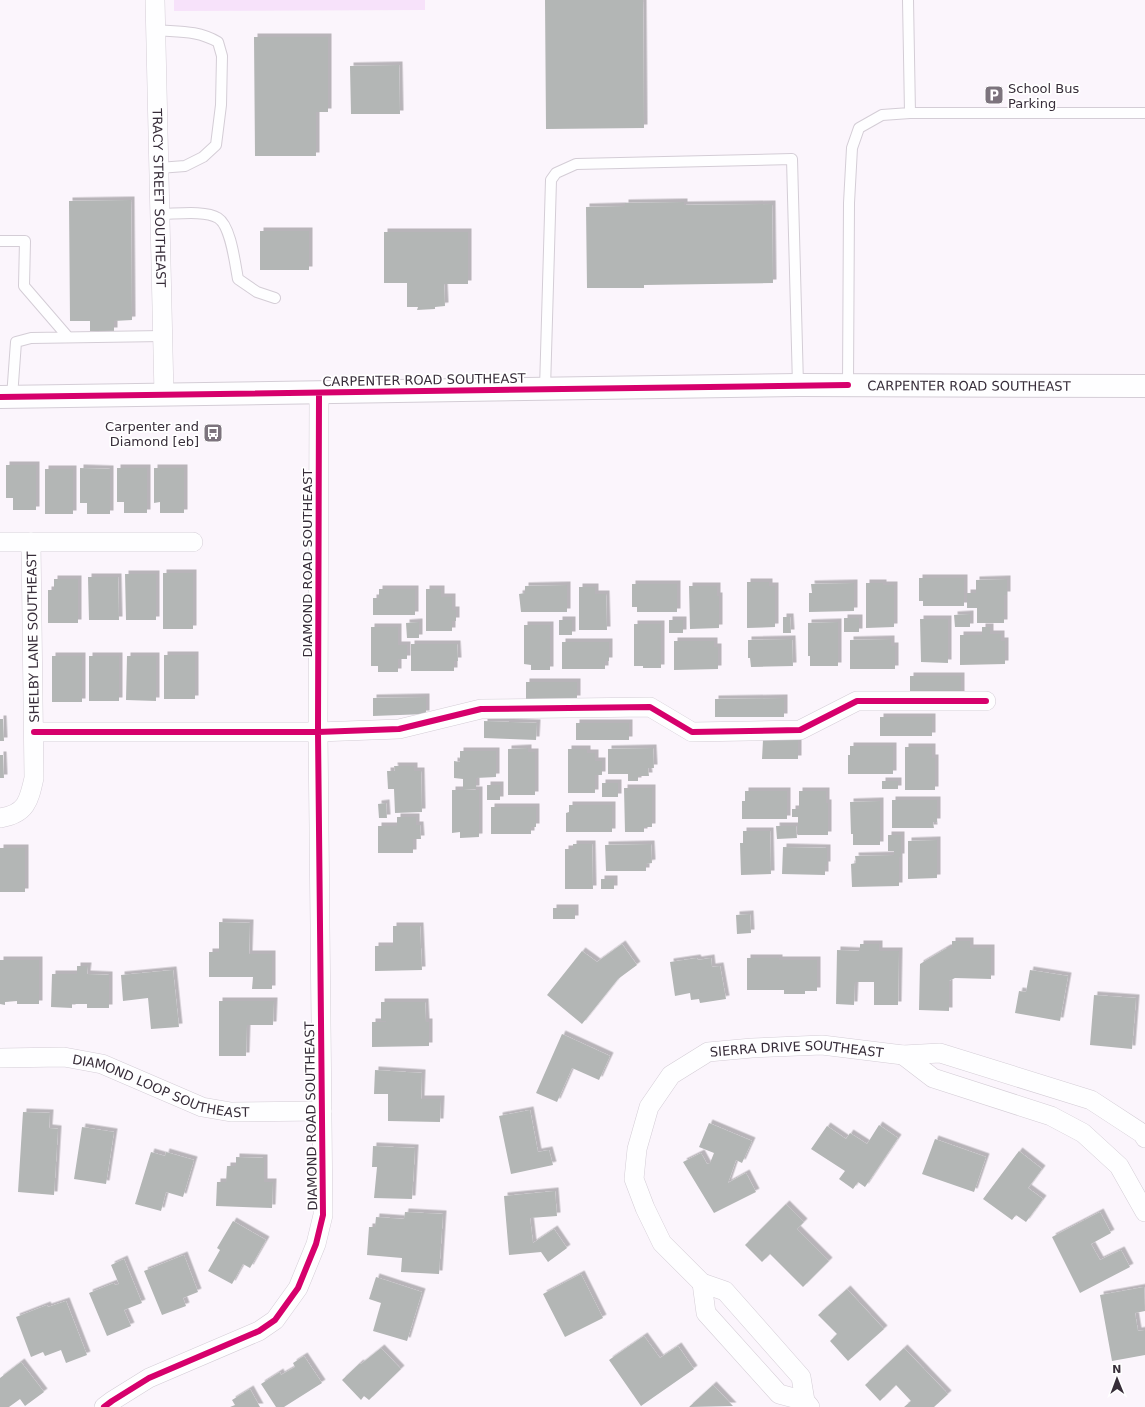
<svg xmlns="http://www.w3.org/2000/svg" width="1145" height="1407" viewBox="0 0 1145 1407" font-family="'DejaVu Sans',sans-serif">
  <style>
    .green { fill: #f7e2fa }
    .building { fill: #b3b6b5; filter: url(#shadow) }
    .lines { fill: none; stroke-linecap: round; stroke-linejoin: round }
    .service-casing { stroke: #d4cdd6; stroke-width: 12 }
    .minor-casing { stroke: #d4cdd6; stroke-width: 20 }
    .tertiary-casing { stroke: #d4cdd6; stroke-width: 24 }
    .service { stroke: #fefeff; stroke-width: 10 }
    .minor { stroke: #fefeff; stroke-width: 19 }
    .tertiary { stroke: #fefeff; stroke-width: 22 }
    .cycleway-casing { stroke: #fff; stroke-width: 8 }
    .cycleway { stroke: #d6006c; stroke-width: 6 }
    .labels { text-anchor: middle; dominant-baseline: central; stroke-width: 3.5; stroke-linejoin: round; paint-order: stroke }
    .poi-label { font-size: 13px; fill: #372d39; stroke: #fff; text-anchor: start }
    .street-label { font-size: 13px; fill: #372d39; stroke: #fff }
  </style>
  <defs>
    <filter id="shadow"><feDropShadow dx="3.5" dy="-3.5" stdDeviation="0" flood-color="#0004"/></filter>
  </defs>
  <rect width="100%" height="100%" fill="#fbf5fc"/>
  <path class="green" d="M 174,0 L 425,0 L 425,10 L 174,11 Z"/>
  <path class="building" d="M 545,0 L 643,0 L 644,128 L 546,129 Z
    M 254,37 L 328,37 L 328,112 L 316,112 L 316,156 L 255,156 Z
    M 399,65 L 400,114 L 351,114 L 350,66 Z
    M 131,200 L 132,320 L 114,321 L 114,331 L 90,331 L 90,321 L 70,321 L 69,201 Z
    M 684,202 L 684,205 L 772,204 L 773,283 L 644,285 L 644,288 L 587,288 L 586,207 L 625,206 L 625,203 Z
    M 260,231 L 309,231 L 309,270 L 260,270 Z
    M 384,232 L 468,232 L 468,284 L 444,284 L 445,306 L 435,307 L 435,309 L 417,310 L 418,307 L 407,307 L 407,283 L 384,283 Z
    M 6,465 L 36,465 L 36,510 L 13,510 L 13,498 L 6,498 Z
    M 80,468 L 110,469 L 110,514 L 87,514 L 87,503 L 80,503 Z
    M 117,468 L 147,468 L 147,513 L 124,513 L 124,502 L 117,502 Z
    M 154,468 L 184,468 L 184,513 L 160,513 L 160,502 L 154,503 Z
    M 45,469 L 73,469 L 73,514 L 45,514 Z
    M 163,573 L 193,573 L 193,629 L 163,629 Z
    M 125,574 L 156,574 L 156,620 L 126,620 Z
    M 88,577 L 118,577 L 119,620 L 89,620 Z
    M 919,578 L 964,578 L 964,606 L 923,606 L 923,601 L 919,601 Z
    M 54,579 L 78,579 L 78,623 L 48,623 L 48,590 L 54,590 Z
    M 1007,579 L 1007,595 L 1004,595 L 1004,623 L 977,623 L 977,608 L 967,608 L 967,593 L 976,593 L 976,580 Z
    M 747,582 L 769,582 L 769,586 L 775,586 L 775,627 L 747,628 Z
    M 854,583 L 854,611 L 809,612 L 809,593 L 812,593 L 811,584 Z
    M 866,583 L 883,583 L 883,585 L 894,585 L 894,627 L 866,628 Z
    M 632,584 L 677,584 L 677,612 L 637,612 L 637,607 L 632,607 Z
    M 567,585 L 567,612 L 521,612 L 519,594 L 525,593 L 525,586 Z
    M 689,586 L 717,586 L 717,596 L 719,596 L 719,628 L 690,629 Z
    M 579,587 L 595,587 L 595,594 L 606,594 L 607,630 L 579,630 Z
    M 379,589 L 415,589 L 415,615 L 373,615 L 373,598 L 379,598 Z
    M 426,589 L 441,589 L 441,597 L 452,597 L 452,610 L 456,610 L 456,621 L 452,621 L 452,631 L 426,631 Z
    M 970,614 L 970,627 L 955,627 L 954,615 Z
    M 783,617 L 790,617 L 791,633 L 783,633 Z
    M 844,618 L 859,618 L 859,632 L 844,632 Z
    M 920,619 L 948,619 L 948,663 L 921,662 Z
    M 559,620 L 572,620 L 572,635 L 559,635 Z
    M 669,620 L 683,620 L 683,633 L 669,633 Z
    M 419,622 L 419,638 L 407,638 L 406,623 Z
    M 838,622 L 838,666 L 810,666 L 810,656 L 808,656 L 808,623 Z
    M 634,624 L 661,624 L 661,668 L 643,668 L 643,666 L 634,666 Z
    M 524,625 L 550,625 L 550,670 L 531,670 L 531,665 L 524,664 Z
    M 371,627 L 398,627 L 398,645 L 407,645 L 407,659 L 398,659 L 398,672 L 378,672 L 378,666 L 371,666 Z
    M 982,627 L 990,627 L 990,634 L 1001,634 L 1001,641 L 1005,641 L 1005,664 L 960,665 L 960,635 L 982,635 Z
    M 792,639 L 793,666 L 751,667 L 750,658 L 748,658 L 748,640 Z
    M 891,639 L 891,646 L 895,646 L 895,669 L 850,669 L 850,640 Z
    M 674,641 L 714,641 L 714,647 L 718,647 L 718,669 L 674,670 Z
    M 562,642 L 609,642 L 609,661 L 605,661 L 605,669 L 562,669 Z
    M 411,644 L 457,644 L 458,661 L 454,661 L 454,671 L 411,671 Z
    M 164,655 L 195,655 L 195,699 L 164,699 Z
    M 52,656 L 82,656 L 82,702 L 52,702 Z
    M 89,656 L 119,656 L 119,701 L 89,701 Z
    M 127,656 L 156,656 L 156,701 L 126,700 Z
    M 910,676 L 961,676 L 961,695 L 910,695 Z
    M 526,682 L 577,682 L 577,699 L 526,699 Z
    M 426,697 L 426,714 L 373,716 L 373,698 Z
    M 784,698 L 784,717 L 715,717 L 715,699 Z
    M 880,717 L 932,717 L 932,736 L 880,736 Z
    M 0,719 L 3,719 L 4,741 L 0,741 Z
    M 484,721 L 537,723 L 536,740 L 484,738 Z
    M 576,723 L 629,723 L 629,740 L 576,740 Z
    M 763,740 L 798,740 L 798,759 L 762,759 Z
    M 850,746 L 893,746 L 893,774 L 848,774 L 848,755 L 850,755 Z
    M 905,747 L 932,747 L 932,758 L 935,758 L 935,790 L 905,790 Z
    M 528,748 L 528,752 L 535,752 L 535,795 L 508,795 L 508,749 Z
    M 653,748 L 654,768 L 648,768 L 649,776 L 638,776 L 638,781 L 628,781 L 628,774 L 608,774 L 608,749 Z
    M 568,749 L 587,749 L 587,753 L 595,753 L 595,761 L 602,761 L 602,775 L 595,775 L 595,793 L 568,793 Z
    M 460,751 L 496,751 L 496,777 L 476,778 L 476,789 L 463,790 L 463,779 L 454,778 L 454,761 L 460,762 Z
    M 0,755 L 3,755 L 4,778 L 0,778 Z
    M 394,766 L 414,766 L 414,771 L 421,771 L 422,812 L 395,813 L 394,789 L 388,789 L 387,771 L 395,771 Z
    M 882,781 L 898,781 L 898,789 L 882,789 Z
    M 602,783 L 618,783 L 618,797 L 602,797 Z
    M 487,785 L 500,785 L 500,800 L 487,800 Z
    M 624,788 L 652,788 L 652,827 L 644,827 L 644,832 L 625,832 Z
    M 452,790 L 479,790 L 479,837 L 460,838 L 460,832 L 452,833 Z
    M 745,791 L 787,791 L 787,819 L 742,819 L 742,801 L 745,801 Z
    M 799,791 L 826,791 L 826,803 L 828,803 L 828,835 L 798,835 L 798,817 L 792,817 L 792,809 L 799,809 Z
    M 892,800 L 937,800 L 937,822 L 933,822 L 934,828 L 892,828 Z
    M 880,801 L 880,845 L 853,845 L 853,834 L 851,834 L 850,802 Z
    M 386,803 L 387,818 L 379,818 L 378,804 Z
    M 569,805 L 612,805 L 612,832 L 566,832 L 566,813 L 569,812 Z
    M 491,807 L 536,807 L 536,827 L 531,827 L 531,834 L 491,834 Z
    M 397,817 L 416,817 L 416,825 L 420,825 L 421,839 L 413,839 L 413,853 L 378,853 L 378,826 L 397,826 Z
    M 776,826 L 796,826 L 797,838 L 777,839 Z
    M 743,831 L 770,831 L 771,874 L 741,875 L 740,843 L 743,843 Z
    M 888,835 L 901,835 L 901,857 L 899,857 L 899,886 L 852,887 L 851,864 L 856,863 L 855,856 L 894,855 L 894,851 L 888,851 Z
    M 937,840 L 937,878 L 908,879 L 908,841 Z
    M 573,844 L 592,844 L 593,889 L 565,889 L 565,849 L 573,849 Z
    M 651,844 L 652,863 L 646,864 L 646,871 L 606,871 L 605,845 Z
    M 783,847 L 827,848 L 827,865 L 825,865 L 825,875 L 782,874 Z
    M 0,848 L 25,848 L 25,892 L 0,892 Z
    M 601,879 L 614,879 L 614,889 L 601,889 Z
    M 553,908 L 575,908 L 575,919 L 553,919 Z
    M 750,914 L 751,933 L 737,934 L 736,915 Z
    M 219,922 L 250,923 L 249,954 L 272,954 L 272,989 L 252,989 L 253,977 L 209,977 L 209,952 L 219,952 Z
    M 393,926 L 420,926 L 422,970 L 375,971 L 375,946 L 393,946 Z
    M 952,941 L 970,941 L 970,948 L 991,948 L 991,979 L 955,978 L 949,981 L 949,1011 L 919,1010 L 920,964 L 947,948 L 952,948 Z
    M 622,944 L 637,965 L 618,979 L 582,1024 L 547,995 L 582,951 L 597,962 Z
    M 860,944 L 879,944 L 879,951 L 899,951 L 898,1005 L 874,1005 L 874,982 L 855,982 L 854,1005 L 836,1004 L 837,950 L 860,951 Z
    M 697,958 L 698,960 L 711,958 L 712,967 L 720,966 L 726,999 L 700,1003 L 699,999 L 691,1000 L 690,993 L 675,996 L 670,962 Z
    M 747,958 L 779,958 L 779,960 L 817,960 L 817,991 L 805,991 L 805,994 L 784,994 L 784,990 L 747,990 Z
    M 0,960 L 39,960 L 39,1004 L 17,1004 L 17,1001 L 5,1002 L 5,1005 L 0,1004 Z
    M 77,966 L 88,966 L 87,974 L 109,975 L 109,1008 L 87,1008 L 87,1004 L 72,1004 L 72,1008 L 51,1007 L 52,974 L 77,974 Z
    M 173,970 L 179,1027 L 151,1029 L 148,998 L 123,1001 L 121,975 Z
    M 1030,970 L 1068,976 L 1060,1021 L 1015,1013 L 1019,991 L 1026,992 Z
    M 1094,995 L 1136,998 L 1132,1049 L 1090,1045 Z
    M 219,1001 L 274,1001 L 273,1025 L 247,1025 L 246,1056 L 219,1056 Z
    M 381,1002 L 425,1002 L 426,1022 L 429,1022 L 429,1046 L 372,1047 L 372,1022 L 386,1022 L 386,1021 L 381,1021 Z
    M 562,1034 L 610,1056 L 599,1080 L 572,1068 L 557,1102 L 536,1093 Z
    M 375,1070 L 422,1073 L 421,1099 L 441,1099 L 440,1122 L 388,1121 L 388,1094 L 374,1094 Z
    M 530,1110 L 538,1152 L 549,1150 L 553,1165 L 511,1174 L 499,1116 Z
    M 23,1112 L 50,1113 L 49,1128 L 58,1129 L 54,1195 L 18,1192 Z
    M 709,1123 L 752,1141 L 742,1163 L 736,1160 L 728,1183 L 746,1173 L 756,1192 L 714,1213 L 683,1162 L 701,1153 L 707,1164 L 710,1163 L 714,1153 L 699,1147 Z
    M 879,1125 L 898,1138 L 865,1187 L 858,1182 L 853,1189 L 839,1179 L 845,1171 L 811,1149 L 827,1126 L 846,1139 L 850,1133 L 867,1144 Z
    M 82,1127 L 114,1132 L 106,1184 L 74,1179 Z
    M 935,1139 L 986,1157 L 974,1192 L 922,1174 Z
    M 373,1146 L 415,1148 L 412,1199 L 374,1198 L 377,1167 L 372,1167 Z
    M 1019,1151 L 1042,1169 L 1028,1188 L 1043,1199 L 1026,1222 L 1016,1215 L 1012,1220 L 983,1199 Z
    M 151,1152 L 165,1156 L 166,1152 L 194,1160 L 183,1197 L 166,1192 L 161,1211 L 135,1204 Z
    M 236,1157 L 264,1158 L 264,1182 L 273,1182 L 272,1208 L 216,1206 L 217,1182 L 226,1182 L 227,1166 L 236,1166 Z
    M 555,1191 L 557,1216 L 530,1218 L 533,1243 L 554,1229 L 567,1248 L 548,1262 L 541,1252 L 509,1255 L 504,1196 Z
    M 786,1204 L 804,1222 L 797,1229 L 829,1261 L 803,1287 L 770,1254 L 762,1262 L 745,1245 Z
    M 405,1212 L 443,1214 L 439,1274 L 401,1272 L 402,1258 L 367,1255 L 369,1227 L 375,1227 L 376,1217 L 404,1219 Z
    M 1100,1212 L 1111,1233 L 1091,1244 L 1100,1260 L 1121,1250 L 1130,1267 L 1080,1293 L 1052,1237 Z
    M 233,1221 L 266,1240 L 250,1268 L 243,1264 L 232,1284 L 208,1271 L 220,1250 L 217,1248 Z
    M 184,1255 L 198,1292 L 183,1298 L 186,1306 L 162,1315 L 144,1271 Z
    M 124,1259 L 142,1303 L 124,1310 L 131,1326 L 107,1336 L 89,1293 L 114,1283 L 115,1285 L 119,1284 L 111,1265 Z
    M 581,1274 L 603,1318 L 565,1337 L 543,1294 Z
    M 376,1277 L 422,1292 L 407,1341 L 373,1331 L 381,1303 L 369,1299 Z
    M 1144,1287 L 1145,1311 L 1135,1313 L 1138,1331 L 1145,1330 L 1145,1355 L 1112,1361 L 1100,1295 Z
    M 847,1289 L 884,1329 L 848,1361 L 830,1341 L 837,1334 L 818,1315 Z
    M 66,1301 L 87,1355 L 66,1363 L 61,1350 L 45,1356 L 43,1352 L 31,1357 L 16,1317 L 47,1305 L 48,1307 Z
    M 644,1336 L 660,1358 L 678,1346 L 694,1369 L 641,1406 L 609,1360 Z
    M 381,1348 L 401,1369 L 369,1400 L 364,1396 L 361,1400 L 342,1380 L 360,1363 L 361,1364 Z
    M 904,1348 L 948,1394 L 934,1407 L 904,1407 L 911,1401 L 896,1385 L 880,1401 L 865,1385 Z
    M 304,1356 L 322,1383 L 284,1407 L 276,1407 L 261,1384 L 280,1372 L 281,1375 L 295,1367 L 293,1363 Z
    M 21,1362 L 44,1392 L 25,1406 L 20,1399 L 9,1407 L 0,1407 L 0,1378 Z
    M 713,1385 L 733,1406 L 689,1407 Z
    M 250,1389 L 260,1407 L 230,1407 L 235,1405 L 232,1400 Z"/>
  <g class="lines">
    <g class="service-casing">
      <path id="service" d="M 908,0 L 910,113
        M 156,30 C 179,32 197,30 218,42 L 222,56 L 221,105 L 216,145 L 203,157 L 185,166 L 159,168
        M 160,214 C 176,214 205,210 218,218 C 231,226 235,264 238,279 L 257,292 L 275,298
        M 0,241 L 25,241 L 24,286 L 68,337
        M 848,385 L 849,203 L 852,148 L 859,128 L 882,115 L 910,113 L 1145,113
        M 545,389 L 551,180 L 556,173 L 576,164 L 792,159 L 798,385
        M 12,397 L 16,342 L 31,338 L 163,336"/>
    </g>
    <g class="minor-casing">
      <g id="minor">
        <path id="s1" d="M 155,0 L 164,395"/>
        <path d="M 0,542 L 193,542"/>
        <path d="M 34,732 L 318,732 L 399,729 L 481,709 L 650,707 L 692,732 L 800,730 L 857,701 L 986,701"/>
        <path d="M 0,818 C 26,814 29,801 34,778 L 31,542"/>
        <path d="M 903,1055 L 933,1078 L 1051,1116 L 1083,1133 L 1119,1166 L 1145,1212"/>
        <path id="s2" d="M 0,1058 L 64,1057 L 102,1064 L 202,1107 L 231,1112 L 322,1111"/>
        <path d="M 702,1283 L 706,1313 L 779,1394 L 805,1401"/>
        <path d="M 104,1407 L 112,1401 L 149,1378 L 259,1331 L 275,1320 L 298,1288 L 316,1244 L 323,1215 L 318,732 L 319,393"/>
        <path id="s3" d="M 810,1407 L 805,1401 L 801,1377 L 725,1291 L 702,1283 L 662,1243 L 645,1208 L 634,1179 L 637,1149 L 649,1107 L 671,1075 L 708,1052 L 752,1048 L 822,1045 L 903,1055 L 940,1053 L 1091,1100 L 1143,1134 L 1145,1138"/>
      </g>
    </g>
    <g class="tertiary-casing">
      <g id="tertiary">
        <path id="s4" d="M 0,397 L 798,385 L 1145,386"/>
      </g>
    </g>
    <use href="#service" class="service"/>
    <use href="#minor" class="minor"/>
    <use href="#tertiary" class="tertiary"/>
    <g class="cycleway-casing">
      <path id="cycleway" d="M 0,397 L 848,385
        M 34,732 L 318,732 L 399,729 L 481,709 L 650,707 L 692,732 L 800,730 L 857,701 L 986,701
        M 104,1407 L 112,1401 L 149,1378 L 259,1331 L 275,1320 L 298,1288 L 316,1244 L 323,1215 L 318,732 L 319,393"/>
    </g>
    <use href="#cycleway" class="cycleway"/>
  </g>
  <defs>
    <g id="parking-square" transform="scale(1)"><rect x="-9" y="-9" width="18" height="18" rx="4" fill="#7c737d" stroke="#fff"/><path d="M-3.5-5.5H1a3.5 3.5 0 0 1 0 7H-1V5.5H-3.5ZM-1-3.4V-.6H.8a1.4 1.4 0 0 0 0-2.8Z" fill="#fff"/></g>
    <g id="bus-square" transform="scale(1)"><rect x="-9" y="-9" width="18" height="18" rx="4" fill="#7c737d" stroke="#fff"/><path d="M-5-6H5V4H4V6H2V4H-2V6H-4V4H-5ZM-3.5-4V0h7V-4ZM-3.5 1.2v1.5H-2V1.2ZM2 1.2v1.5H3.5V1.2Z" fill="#fff"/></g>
  </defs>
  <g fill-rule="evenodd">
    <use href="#parking-square" x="994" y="95"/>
    <use href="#bus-square" x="213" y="433"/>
  </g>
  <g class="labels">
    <g class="poi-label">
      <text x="1008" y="88">School Bus<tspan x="1008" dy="15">Parking</tspan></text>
      <text x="199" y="426" text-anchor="end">Carpenter and<tspan x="199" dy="15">Diamond [eb]</tspan></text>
    </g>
    <g class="street-label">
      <text stroke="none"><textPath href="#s1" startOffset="198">TRACY STREET SOUTHEAST</textPath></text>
      <text transform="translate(424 380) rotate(-1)">CARPENTER ROAD SOUTHEAST</text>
      <text stroke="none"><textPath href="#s4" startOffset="969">CARPENTER ROAD SOUTHEAST</textPath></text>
      <text transform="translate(307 563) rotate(-90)">DIAMOND ROAD SOUTHEAST</text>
      <text transform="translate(33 637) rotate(-91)">SHELBY LANE SOUTHEAST</text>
      <text stroke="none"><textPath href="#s3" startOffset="543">SIERRA DRIVE SOUTHEAST</textPath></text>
      <text stroke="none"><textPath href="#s2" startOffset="166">DIAMOND LOOP SOUTHEAST</textPath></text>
      <text transform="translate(311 1116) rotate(-91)">DIAMOND ROAD SOUTHEAST</text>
    </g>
  </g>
  <g transform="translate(1117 1379) rotate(359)" stroke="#ffffff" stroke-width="3" paint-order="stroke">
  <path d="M0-3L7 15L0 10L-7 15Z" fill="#372d39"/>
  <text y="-6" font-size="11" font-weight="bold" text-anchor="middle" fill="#372d39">N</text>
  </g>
</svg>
